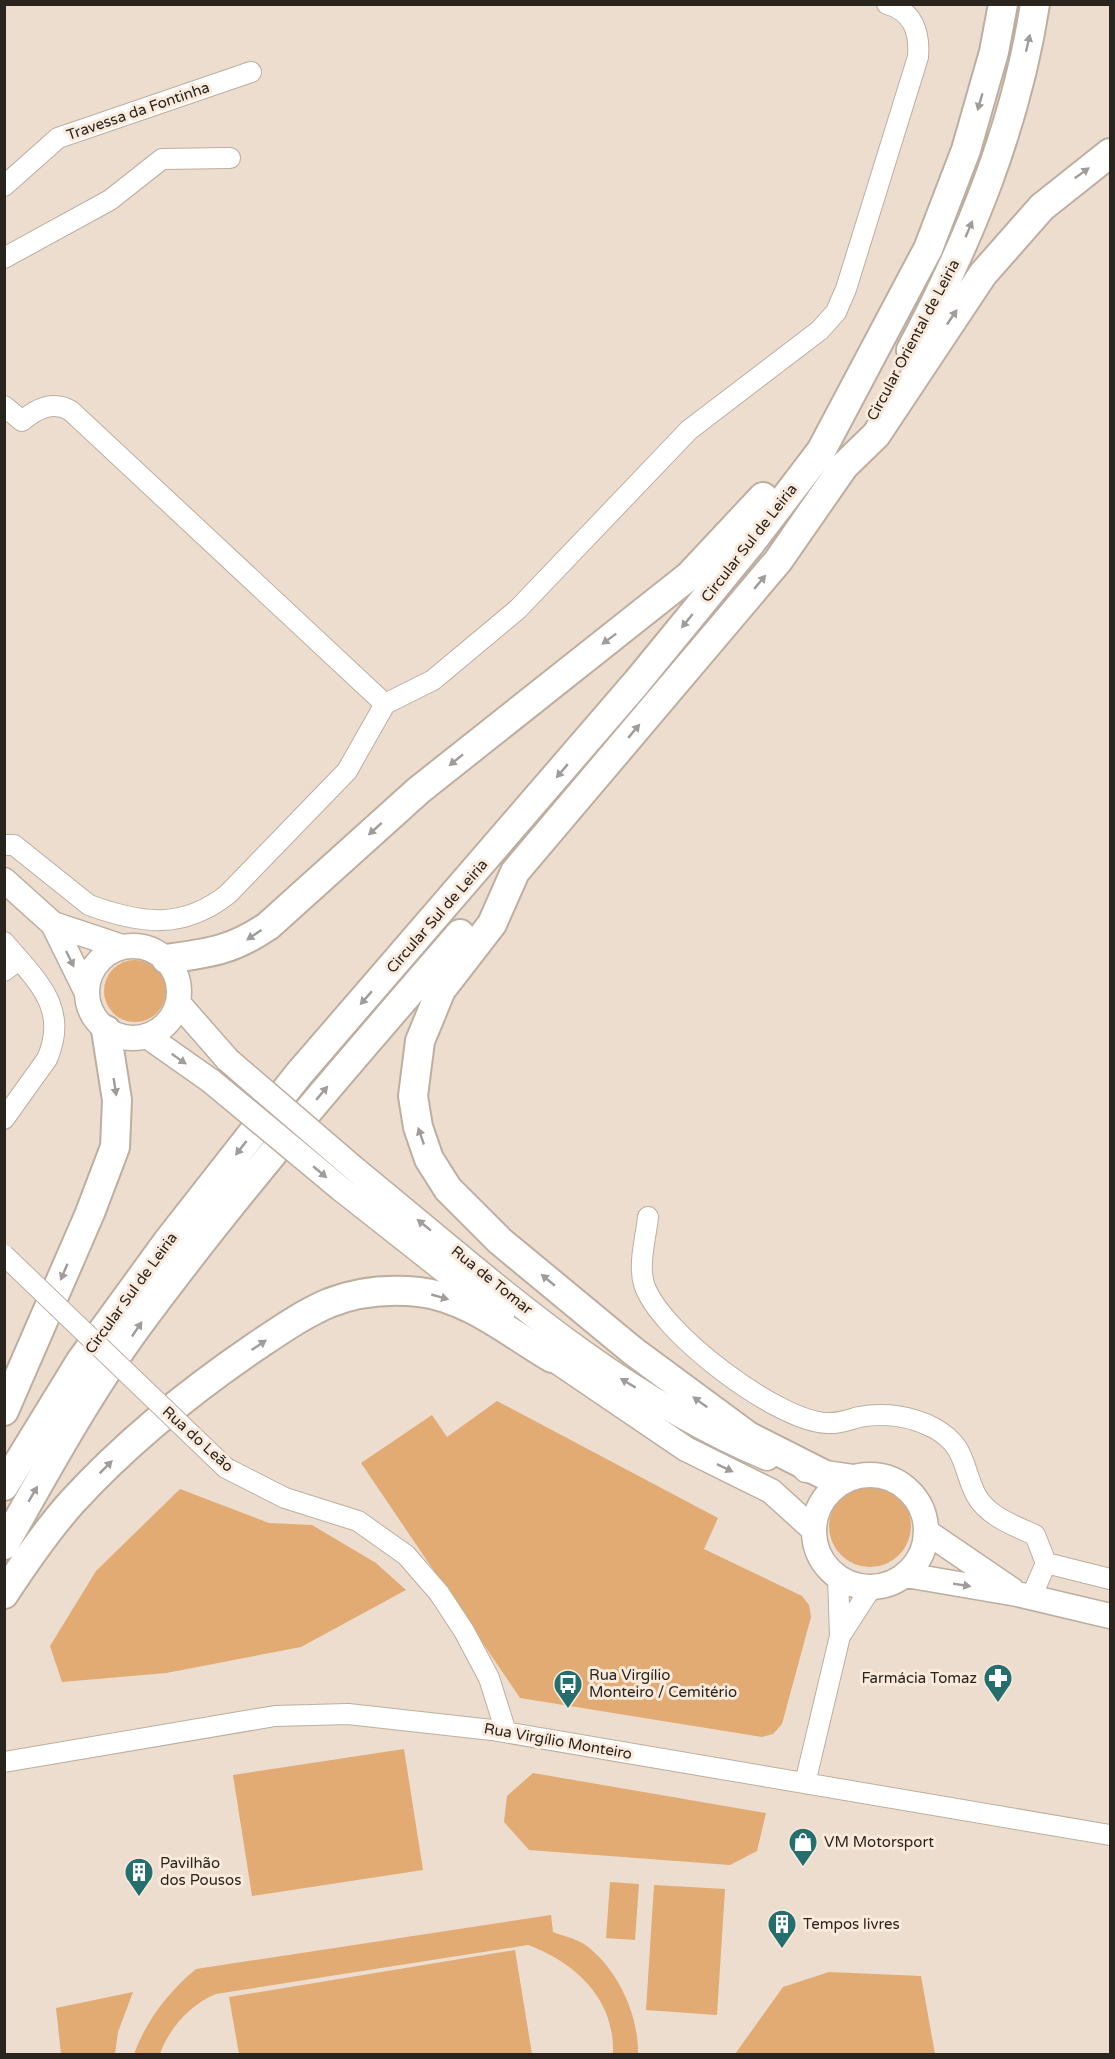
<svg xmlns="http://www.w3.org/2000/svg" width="1115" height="2059" viewBox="0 0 1115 2059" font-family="'Varela Round',sans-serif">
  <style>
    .green { fill: #e1ab73 }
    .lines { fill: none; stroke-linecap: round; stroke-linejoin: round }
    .minor-casing { stroke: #bdae9f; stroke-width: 22 }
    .major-casing { stroke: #bdae9f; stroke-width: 27 }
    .highway-casing { stroke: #bdae9f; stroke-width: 32 }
    .minor { stroke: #fff; stroke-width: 20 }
    .major { stroke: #fff; stroke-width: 24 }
    .highway { stroke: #fff; stroke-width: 28 }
    .minor-bridge-casing { stroke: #bdae9f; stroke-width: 22; stroke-linecap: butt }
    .major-bridge-casing { stroke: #bdae9f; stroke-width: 27; stroke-linecap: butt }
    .minor-bridge { stroke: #fff; stroke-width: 20 }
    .major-bridge { stroke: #fff; stroke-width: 24 }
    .oneway { fill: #9f9c9a }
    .labels { text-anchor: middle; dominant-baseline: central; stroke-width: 6; stroke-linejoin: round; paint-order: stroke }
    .street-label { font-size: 15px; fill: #29241e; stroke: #faeadb }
    .poi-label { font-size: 15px; fill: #29241e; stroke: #faeadb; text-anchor: start }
  </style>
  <rect width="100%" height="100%" fill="#edddce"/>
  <path class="green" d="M104 991a31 31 0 1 1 62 0a31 31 0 1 1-62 0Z
    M 497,1401 L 718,1518 L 704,1549 L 802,1596 L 809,1605 L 811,1617 L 782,1724 L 773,1734 L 762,1737 L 520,1698 L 361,1463 L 432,1415 L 447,1437 Z
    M829 1526a41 41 0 1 1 82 0a41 41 0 1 1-82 0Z
    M 180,1489 L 269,1523 L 312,1525 L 376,1563 L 406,1590 L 301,1647 L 166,1673 L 62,1682 L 50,1646 L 96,1571 Z
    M 404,1749 L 423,1870 L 252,1896 L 233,1775 Z
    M 533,1773 L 766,1813 L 757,1851 L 730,1865 L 529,1850 L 504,1822 L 507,1796 Z
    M 610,1882 L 639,1884 L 635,1940 L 606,1938 Z
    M 654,1885 L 725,1889 L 717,2015 L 646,2010 Z
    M 551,1915 L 553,1932 C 563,1936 574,1938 584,1944 C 617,1967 639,2015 638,2054 L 613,2054 C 615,1999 576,1963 528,1945 L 216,1994 C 191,2004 169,2028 160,2054 L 134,2054 C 146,2021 169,1991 196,1969 Z
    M 515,1950 L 532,2054 L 239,2054 L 229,1997 Z
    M 829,1972 L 921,1976 L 935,2054 L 735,2054 L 783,1987 Z
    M 133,1992 L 118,2032 L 115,2054 L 61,2054 L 56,2008 Z"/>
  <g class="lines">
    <g class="minor-casing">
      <path id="minor" d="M 4,186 L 58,138 L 251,72
        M 4,258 L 110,200 L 162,159 L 230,158
        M 4,406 L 22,421 C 36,409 53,400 71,411 L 385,704
        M 4,845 L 14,845 L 89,905 C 141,924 183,930 228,894 L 347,771 L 385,704 L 433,680 L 518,609 L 689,430 L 820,330 L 836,312 L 846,289 L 918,57 C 920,32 913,11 887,4
        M 4,942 C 35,979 70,1007 47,1059 L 4,1119
        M 4,971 L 19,960
        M 648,1217 C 646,1237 638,1264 644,1284 C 658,1331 778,1422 827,1423 C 838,1424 848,1420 859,1417 C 884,1412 911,1416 934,1428 C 967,1446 962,1468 976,1495 C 987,1516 1015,1526 1035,1535 L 1046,1563
        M 226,1468 L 285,1498 L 358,1521 L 406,1555 L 439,1593 L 464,1631 L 489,1678 L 506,1732
        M 1031,1598 L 1046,1563 L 1110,1579
        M 840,1636 L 871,1588
        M 4,1762 L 275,1716 L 348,1714 L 492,1730 L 1110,1835
        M 805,1783 L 840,1636 L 838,1577"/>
    </g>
    <g class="major-casing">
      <path id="major" d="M 4,880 L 53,924 L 87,993
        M 53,924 L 122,947
        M87 992a46 46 0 1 1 92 0a46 46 0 1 1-92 0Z
        M 178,1003 L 228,1060
        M 147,1036 L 211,1081
        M 356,1170 C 485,1275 611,1393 767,1458
        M 341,1189 L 502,1316
        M 538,1346 L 552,1358 L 686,1449 L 771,1491 L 814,1530
        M 806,1470 L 854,1477
        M814 1531a56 56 0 1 1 112 0a56 56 0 1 1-112 0Z
        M 927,1532 L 1012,1590
        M 906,1575 L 1017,1594 L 1110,1616"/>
    </g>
    <g class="highway-casing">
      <path id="highway" d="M 911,350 C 969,241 1016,127 1035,4
        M 166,959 C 209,953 231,951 268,926 L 419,790 L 689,576 L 763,497
        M 4,1411 L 90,1213 L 115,1147 L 117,1100 L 106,1030
        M 823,1474 L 748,1436 L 633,1351 L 500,1241 L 448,1189 L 429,1159 L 418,1127 L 413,1096 L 420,1041 L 441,990 L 492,924 L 515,872 L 778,561 L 844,466 L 876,435 L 983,274 L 1042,207 L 1110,153
        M 4,1486 L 80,1362 L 168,1241 L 298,1075 L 637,682 L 750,544 L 821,451 L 928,249 L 966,150 L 994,52 L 1003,4
        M 4,1545 C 47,1469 90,1390 142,1320 C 241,1186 351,1060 460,934
        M 4,1594 C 25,1562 46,1531 72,1502 C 126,1443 189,1392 255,1347 C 279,1331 303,1314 329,1303 C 357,1292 390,1289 419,1292 C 467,1297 511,1334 552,1358"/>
    </g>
    <use href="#minor" class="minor"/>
    <use href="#major" class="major"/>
    <use href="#highway" class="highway"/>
    <g class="minor-bridge-casing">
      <path id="minor-bridge" d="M 4,1255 L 226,1468"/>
    </g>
    <g class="major-bridge-casing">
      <path id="major-bridge" d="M 228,1060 L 356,1170
        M 211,1081 L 341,1189"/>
    </g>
    <use href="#minor-bridge" class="minor-bridge"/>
    <use href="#major-bridge" class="major-bridge"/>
  </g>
  <defs><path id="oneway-solid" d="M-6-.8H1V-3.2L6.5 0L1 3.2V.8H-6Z" transform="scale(1.5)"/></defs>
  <g class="oneway">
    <use href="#oneway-solid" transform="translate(1028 43) rotate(-77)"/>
    <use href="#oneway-solid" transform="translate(980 102) rotate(106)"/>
    <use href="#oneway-solid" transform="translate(1082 173) rotate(-36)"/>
    <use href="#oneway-solid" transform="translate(969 229) rotate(-67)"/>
    <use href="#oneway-solid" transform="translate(952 317) rotate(-56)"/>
    <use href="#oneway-solid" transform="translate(760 582) rotate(-50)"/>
    <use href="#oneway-solid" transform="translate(687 621) rotate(129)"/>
    <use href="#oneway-solid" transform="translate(609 639) rotate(143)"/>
    <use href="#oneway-solid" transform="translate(634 731) rotate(-50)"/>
    <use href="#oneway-solid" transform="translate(456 760) rotate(141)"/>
    <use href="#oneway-solid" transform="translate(562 771) rotate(130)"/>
    <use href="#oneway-solid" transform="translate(375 829) rotate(138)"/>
    <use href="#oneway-solid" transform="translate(254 935) rotate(146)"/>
    <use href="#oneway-solid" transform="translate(70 959) rotate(64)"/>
    <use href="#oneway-solid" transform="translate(366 998) rotate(131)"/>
    <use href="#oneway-solid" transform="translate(179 1059) rotate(35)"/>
    <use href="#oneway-solid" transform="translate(115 1087) rotate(81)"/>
    <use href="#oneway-solid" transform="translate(322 1093) rotate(-50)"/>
    <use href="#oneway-solid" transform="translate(421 1136) rotate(-109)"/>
    <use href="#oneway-solid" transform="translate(241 1148) rotate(128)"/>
    <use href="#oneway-solid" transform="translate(320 1172) rotate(40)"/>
    <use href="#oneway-solid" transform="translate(424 1225) rotate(-141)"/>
    <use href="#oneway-solid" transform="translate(64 1272) rotate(113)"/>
    <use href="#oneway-solid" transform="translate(548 1280) rotate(-140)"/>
    <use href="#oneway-solid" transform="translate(440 1297) rotate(16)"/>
    <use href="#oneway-solid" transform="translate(137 1329) rotate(-56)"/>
    <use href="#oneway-solid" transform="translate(259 1345) rotate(-34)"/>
    <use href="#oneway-solid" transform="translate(628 1383) rotate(-149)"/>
    <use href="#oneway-solid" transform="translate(700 1402) rotate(-144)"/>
    <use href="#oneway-solid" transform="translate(106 1467) rotate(-45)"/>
    <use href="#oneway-solid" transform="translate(725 1468) rotate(26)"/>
    <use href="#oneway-solid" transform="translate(33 1494) rotate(-60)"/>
    <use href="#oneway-solid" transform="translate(962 1585) rotate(9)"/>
  </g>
  <defs>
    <g id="pharmacy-pin" transform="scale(1.5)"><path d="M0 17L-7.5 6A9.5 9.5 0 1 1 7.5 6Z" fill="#246f6e" stroke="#faeadb"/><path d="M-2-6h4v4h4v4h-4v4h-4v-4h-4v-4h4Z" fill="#fff"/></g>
    <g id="bus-pin" transform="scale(1.5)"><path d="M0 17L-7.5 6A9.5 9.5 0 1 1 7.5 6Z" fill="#246f6e" stroke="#faeadb"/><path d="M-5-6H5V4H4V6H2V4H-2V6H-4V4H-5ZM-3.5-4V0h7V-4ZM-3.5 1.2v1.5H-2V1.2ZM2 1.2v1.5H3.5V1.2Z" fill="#fff"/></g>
    <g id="shop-pin" transform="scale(1.5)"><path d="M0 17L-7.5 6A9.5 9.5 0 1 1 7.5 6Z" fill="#246f6e" stroke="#faeadb"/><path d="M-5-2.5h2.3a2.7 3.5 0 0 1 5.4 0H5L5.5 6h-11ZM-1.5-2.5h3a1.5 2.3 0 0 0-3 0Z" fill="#fff"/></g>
    <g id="building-pin" transform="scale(1.5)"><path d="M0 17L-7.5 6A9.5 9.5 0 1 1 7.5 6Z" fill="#246f6e" stroke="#faeadb"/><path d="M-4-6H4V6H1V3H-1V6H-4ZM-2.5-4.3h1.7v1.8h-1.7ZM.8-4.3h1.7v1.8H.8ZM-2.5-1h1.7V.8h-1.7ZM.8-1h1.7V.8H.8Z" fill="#fff"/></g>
  </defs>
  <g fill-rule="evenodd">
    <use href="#pharmacy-pin" x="998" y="1678"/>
    <use href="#bus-pin" x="568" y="1684"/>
    <use href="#shop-pin" x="803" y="1842"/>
    <use href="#building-pin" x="139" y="1872"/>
    <use href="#building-pin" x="782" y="1924"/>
  </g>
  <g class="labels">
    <g class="street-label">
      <text transform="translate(138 111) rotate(-19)">Travessa da Fontinha</text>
      <text transform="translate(913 340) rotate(-62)">Circular Oriental de Leiria</text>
      <text transform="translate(749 543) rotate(-52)">Circular Sul de Leiria</text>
      <text transform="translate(437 916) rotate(-49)">Circular Sul de Leiria</text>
      <text transform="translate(492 1280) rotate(39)">Rua de Tomar</text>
      <text transform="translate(131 1293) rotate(-54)">Circular Sul de Leiria</text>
      <text transform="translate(198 1439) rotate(42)">Rua do Leão</text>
      <text transform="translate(558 1741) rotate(10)">Rua Virgílio Monteiro</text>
    </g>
    <g class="poi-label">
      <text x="589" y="1675">Rua Virgílio<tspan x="589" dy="17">Monteiro / Cemitério</tspan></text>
      <text x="977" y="1678" text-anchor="end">Farmácia Tomaz</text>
      <text x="824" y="1842">VM Motorsport</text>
      <text x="160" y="1863">Pavilhão<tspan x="160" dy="17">dos Pousos</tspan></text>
      <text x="803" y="1924">Tempos livres</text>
    </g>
  </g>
  <rect width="1115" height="2059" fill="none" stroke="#29241e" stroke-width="12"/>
</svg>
